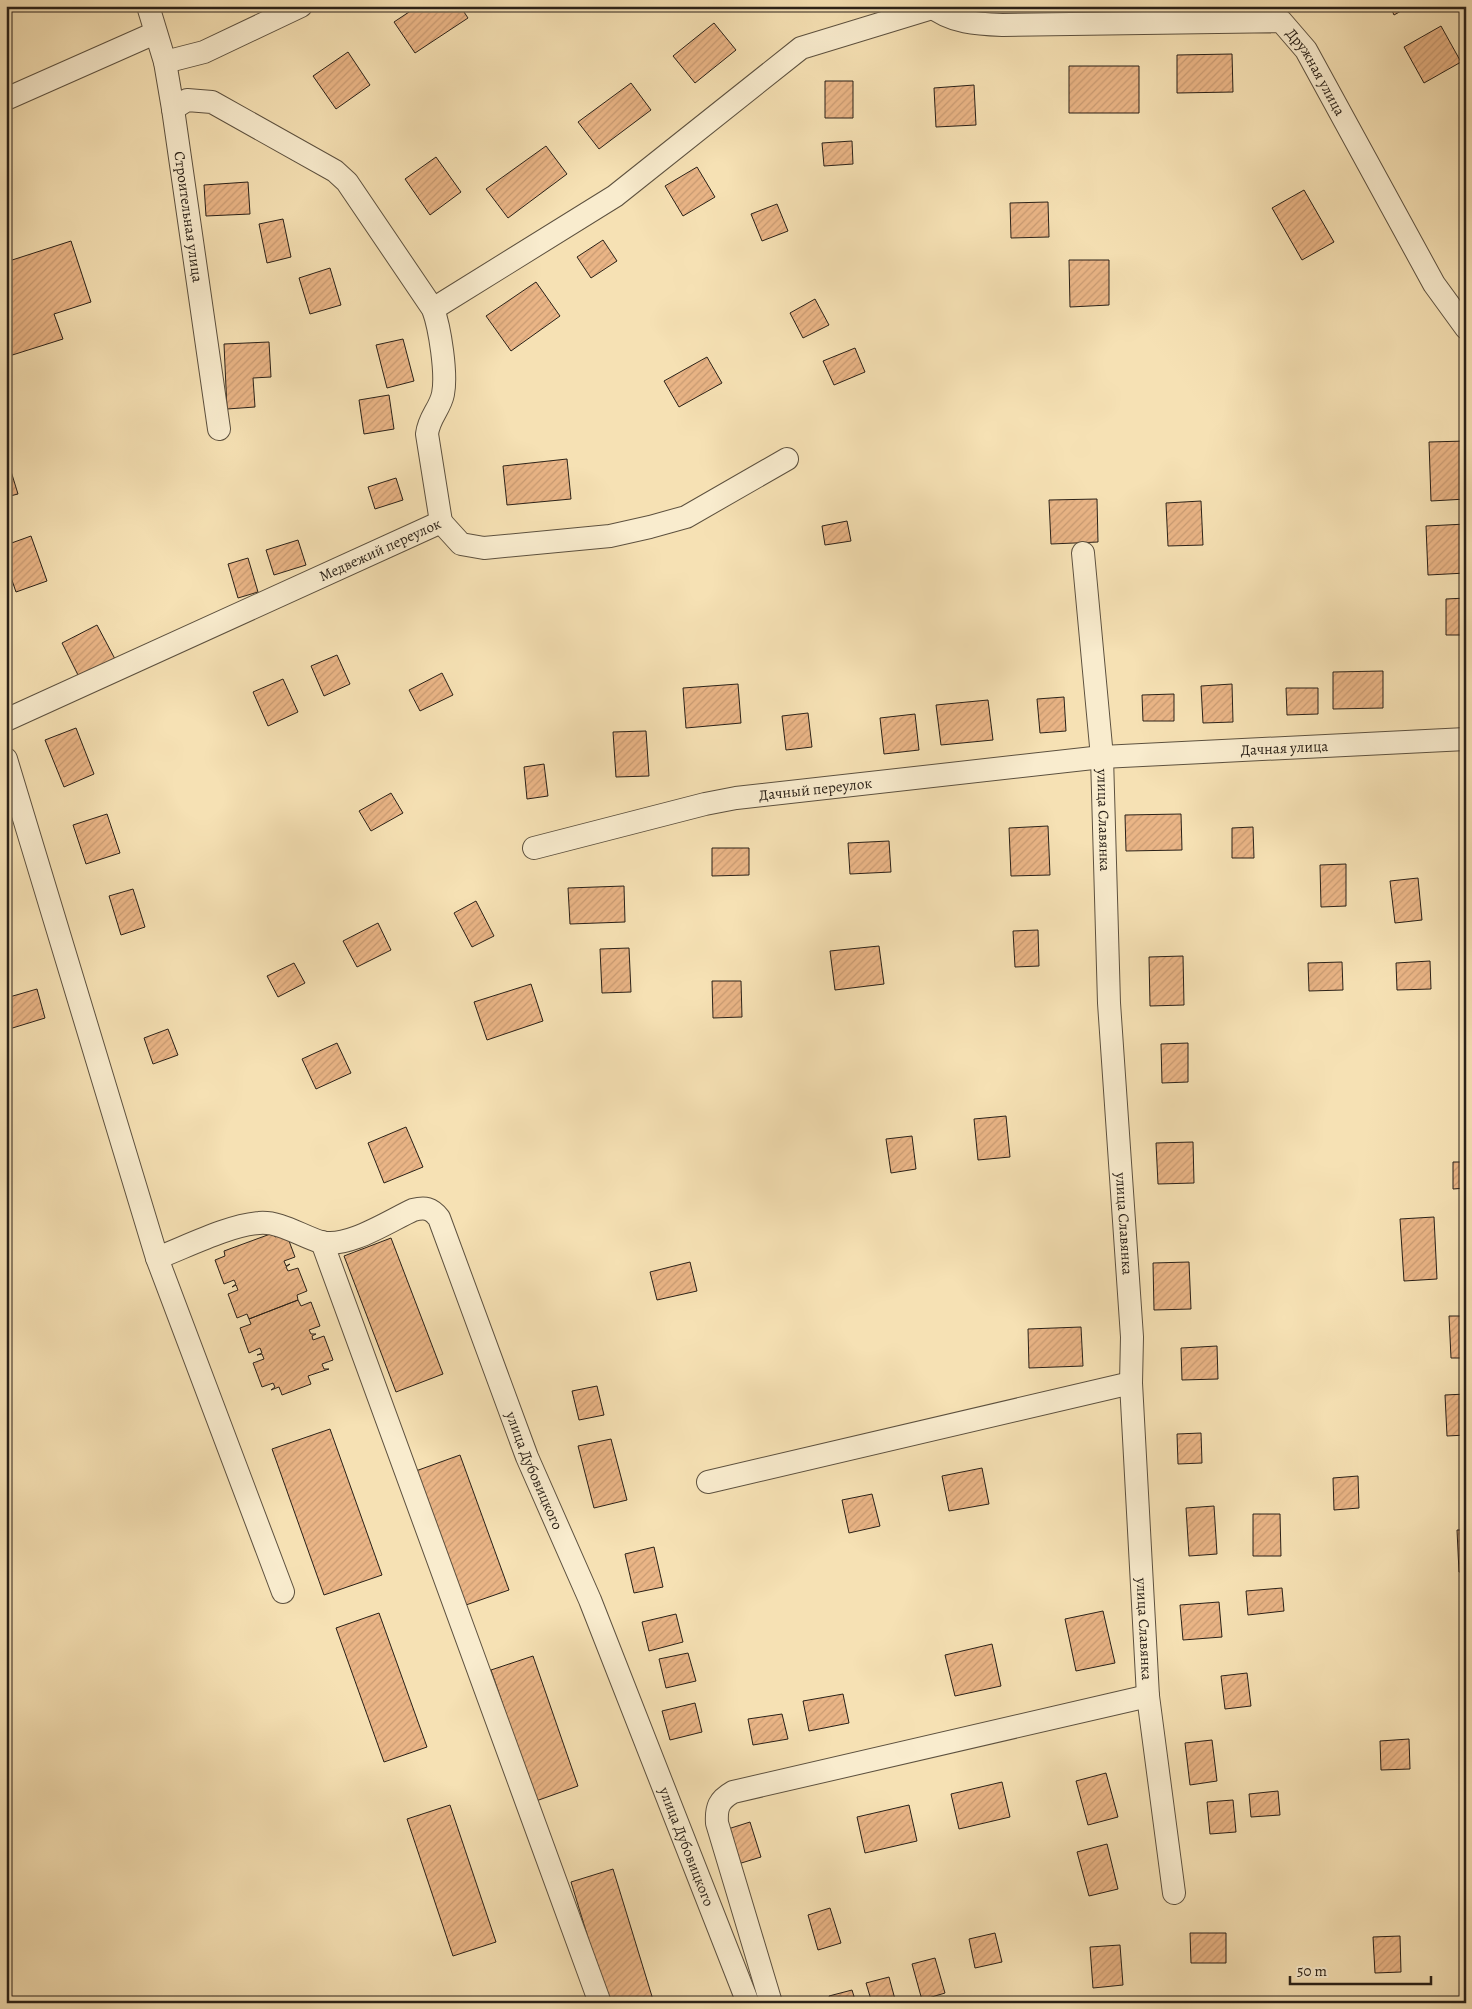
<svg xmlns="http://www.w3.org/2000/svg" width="1472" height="2009" viewBox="0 0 1472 2009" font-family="Alegreya,serif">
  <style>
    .building { fill: url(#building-hatch); stroke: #2a2118 }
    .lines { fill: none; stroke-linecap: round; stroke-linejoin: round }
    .street-casing { stroke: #5d513f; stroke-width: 24 }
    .street { stroke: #f9ecce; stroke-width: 22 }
    .labels { text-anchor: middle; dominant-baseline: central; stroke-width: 4.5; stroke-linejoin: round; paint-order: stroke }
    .street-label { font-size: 15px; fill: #2a2118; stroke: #f9ecce }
  </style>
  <defs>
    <pattern id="building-hatch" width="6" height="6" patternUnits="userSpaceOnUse" patternTransform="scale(1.25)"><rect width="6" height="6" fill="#eab586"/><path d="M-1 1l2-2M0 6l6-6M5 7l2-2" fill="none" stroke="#c99b73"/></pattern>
  </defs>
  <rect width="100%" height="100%" fill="#f6e1b4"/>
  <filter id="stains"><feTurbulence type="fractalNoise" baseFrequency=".004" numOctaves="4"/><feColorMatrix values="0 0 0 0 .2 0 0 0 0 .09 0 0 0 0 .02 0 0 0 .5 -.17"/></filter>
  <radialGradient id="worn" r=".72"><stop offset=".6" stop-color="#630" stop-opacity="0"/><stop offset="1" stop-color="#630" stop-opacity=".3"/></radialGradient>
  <path class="building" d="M 418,6 L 460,6 L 468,18 L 415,53 L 394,22 Z
    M 1390,6 L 1410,6 L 1394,15 Z
    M 714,23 L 736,50 L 695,83 L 673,56 Z
    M 1441,26 L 1461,62 L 1424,83 L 1404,47 Z
    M 348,52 L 370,85 L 336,109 L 313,76 Z
    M 1232,54 L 1233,92 L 1177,93 L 1177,55 Z
    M 1069,66 L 1139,66 L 1139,113 L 1069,113 Z
    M 825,81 L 853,81 L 853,118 L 825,118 Z
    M 631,83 L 651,110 L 599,149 L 578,122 Z
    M 974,85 L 976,125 L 936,127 L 934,88 Z
    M 852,141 L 853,164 L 824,166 L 822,143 Z
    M 546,146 L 567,174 L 508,218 L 486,189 Z
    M 436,157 L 461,192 L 430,215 L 405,179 Z
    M 697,167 L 715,197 L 683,216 L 665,186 Z
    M 248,182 L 250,214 L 206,216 L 204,185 Z
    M 1304,190 L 1334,242 L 1302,260 L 1272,208 Z
    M 1048,202 L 1049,237 L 1011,238 L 1010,203 Z
    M 777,204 L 788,231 L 762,241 L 751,214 Z
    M 283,219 L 291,257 L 267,263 L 259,224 Z
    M 603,240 L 617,261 L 591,278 L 577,257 Z
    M 71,241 L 91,302 L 54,314 L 63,339 L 6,357 L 6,262 Z
    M 1069,260 L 1109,260 L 1109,305 L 1070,307 Z
    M 330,268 L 341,305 L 310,314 L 299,278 Z
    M 536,282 L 560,316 L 511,351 L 486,316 Z
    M 815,299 L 829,325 L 803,338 L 790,313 Z
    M 403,339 L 414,381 L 387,388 L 376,345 Z
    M 269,342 L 271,377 L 253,378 L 255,407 L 227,409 L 224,344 Z
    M 855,348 L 865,372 L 834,385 L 823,361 Z
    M 707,357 L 722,383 L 679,407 L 664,381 Z
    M 389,395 L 394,429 L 364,434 L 359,400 Z
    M 1466,441 L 1466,499 L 1431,501 L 1429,442 Z
    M 6,455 L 18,494 L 6,497 Z
    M 567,459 L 571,499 L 507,505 L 503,466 Z
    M 396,478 L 403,500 L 375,509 L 368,487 Z
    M 1097,499 L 1098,542 L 1051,544 L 1049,500 Z
    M 1201,501 L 1203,545 L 1168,546 L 1166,503 Z
    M 847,521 L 851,541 L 825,545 L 822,526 Z
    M 1466,524 L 1466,573 L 1428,575 L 1426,526 Z
    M 31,536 L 47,581 L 16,592 L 6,563 L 6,545 Z
    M 298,540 L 306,565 L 274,575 L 266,550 Z
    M 248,558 L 258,592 L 238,598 L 228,564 Z
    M 1466,598 L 1466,635 L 1446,635 L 1446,599 Z
    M 97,625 L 115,659 L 79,677 L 62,643 Z
    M 337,655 L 350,684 L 324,696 L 311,666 Z
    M 1383,671 L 1383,708 L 1333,709 L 1333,672 Z
    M 442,673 L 453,695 L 420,711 L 409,690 Z
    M 283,679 L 298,712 L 268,726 L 253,692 Z
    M 738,684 L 741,723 L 686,728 L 683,688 Z
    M 1232,684 L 1233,722 L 1203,723 L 1201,686 Z
    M 1286,688 L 1318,688 L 1318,714 L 1287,715 Z
    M 1174,694 L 1174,721 L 1143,721 L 1142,695 Z
    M 1064,697 L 1066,731 L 1040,733 L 1037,699 Z
    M 988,700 L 993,740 L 941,745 L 936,705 Z
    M 808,713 L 812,747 L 786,750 L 782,716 Z
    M 915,714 L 919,750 L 884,754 L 880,718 Z
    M 76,728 L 94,774 L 64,787 L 45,740 Z
    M 646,731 L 649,776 L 616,777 L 613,732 Z
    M 544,764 L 548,796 L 527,799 L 524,767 Z
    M 391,793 L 403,813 L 371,831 L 359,811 Z
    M 107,814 L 120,853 L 86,864 L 73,825 Z
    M 1181,814 L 1182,850 L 1126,851 L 1125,815 Z
    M 1048,826 L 1050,875 L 1011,876 L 1009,828 Z
    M 1253,827 L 1254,858 L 1232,858 L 1232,828 Z
    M 889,841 L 891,872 L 850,874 L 848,843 Z
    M 712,848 L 749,848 L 749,875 L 712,876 Z
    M 1346,864 L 1346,906 L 1321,907 L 1320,865 Z
    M 1418,878 L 1422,920 L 1395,923 L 1390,881 Z
    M 624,886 L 625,922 L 570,924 L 568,888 Z
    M 133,889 L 145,927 L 121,935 L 109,896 Z
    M 476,901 L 494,936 L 472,947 L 454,913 Z
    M 378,923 L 391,950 L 357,967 L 343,941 Z
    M 1038,930 L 1039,966 L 1015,967 L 1013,931 Z
    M 879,946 L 884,984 L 835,990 L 830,951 Z
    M 629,948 L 631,992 L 602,993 L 600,949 Z
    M 1183,956 L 1184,1005 L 1150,1006 L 1149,957 Z
    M 1430,961 L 1431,989 L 1397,990 L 1396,963 Z
    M 1342,962 L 1343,990 L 1309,991 L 1308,963 Z
    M 294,963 L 305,983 L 278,997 L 267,976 Z
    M 712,981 L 741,981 L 742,1017 L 713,1018 Z
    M 531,984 L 543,1021 L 487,1040 L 474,1002 Z
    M 37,989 L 45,1018 L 6,1030 L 6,998 Z
    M 168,1029 L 178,1055 L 153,1064 L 144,1038 Z
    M 337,1043 L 351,1073 L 316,1089 L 302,1059 Z
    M 1188,1043 L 1188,1082 L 1162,1083 L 1161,1044 Z
    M 1006,1116 L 1010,1157 L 978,1160 L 974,1119 Z
    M 406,1127 L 423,1167 L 384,1183 L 368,1143 Z
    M 912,1136 L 916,1169 L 891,1173 L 886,1139 Z
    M 1193,1142 L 1194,1183 L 1158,1184 L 1156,1143 Z
    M 1453,1162 L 1466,1162 L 1466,1188 L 1453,1189 Z
    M 1434,1217 L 1437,1279 L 1404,1281 L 1400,1219 Z
    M 273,1233 L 275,1237 L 286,1233 L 295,1257 L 284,1261 L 286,1266 L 290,1264 L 286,1267 L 288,1271 L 298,1268 L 307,1291 L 297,1295 L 298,1300 L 249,1319 L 247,1314 L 237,1318 L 228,1294 L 238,1290 L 236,1285 L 232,1287 L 236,1284 L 234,1280 L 224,1284 L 215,1260 L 225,1256 L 224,1251 Z
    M 391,1238 L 443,1374 L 396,1392 L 344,1256 Z
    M 690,1262 L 697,1291 L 657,1300 L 650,1272 Z
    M 1189,1262 L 1191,1309 L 1154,1310 L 1153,1263 Z
    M 298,1300 L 301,1306 L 311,1302 L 320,1326 L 309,1330 L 311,1334 L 316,1334 L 312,1336 L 313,1340 L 324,1336 L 333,1360 L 322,1364 L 324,1369 L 329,1369 L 308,1376 L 311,1384 L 282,1395 L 279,1387 L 271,1390 L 275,1387 L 273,1383 L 262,1387 L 253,1363 L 264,1359 L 262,1354 L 257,1355 L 262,1353 L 260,1348 L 249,1353 L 240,1328 L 251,1324 L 249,1319 Z
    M 1449,1316 L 1466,1316 L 1466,1358 L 1451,1358 Z
    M 1081,1327 L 1083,1366 L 1029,1368 L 1028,1329 Z
    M 1217,1346 L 1218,1379 L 1182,1380 L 1181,1348 Z
    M 597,1386 L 604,1415 L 579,1420 L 572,1391 Z
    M 1466,1394 L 1466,1435 L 1447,1436 L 1445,1395 Z
    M 330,1429 L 382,1575 L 324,1595 L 272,1449 Z
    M 1201,1433 L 1202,1463 L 1178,1464 L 1177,1434 Z
    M 611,1439 L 627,1500 L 594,1508 L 578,1446 Z
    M 460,1455 L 509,1590 L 463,1606 L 413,1472 Z
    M 982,1468 L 989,1504 L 949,1511 L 942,1476 Z
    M 1358,1476 L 1359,1508 L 1334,1510 L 1333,1478 Z
    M 872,1494 L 880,1526 L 849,1533 L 842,1500 Z
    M 1214,1506 L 1217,1554 L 1189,1556 L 1186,1508 Z
    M 1253,1514 L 1280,1514 L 1281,1556 L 1253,1556 Z
    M 1457,1530 L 1466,1530 L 1466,1572 L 1459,1572 Z
    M 654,1547 L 663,1587 L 634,1593 L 625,1554 Z
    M 1282,1588 L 1284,1611 L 1248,1615 L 1246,1591 Z
    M 1219,1602 L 1222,1637 L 1183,1640 L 1180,1605 Z
    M 1103,1611 L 1115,1663 L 1076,1671 L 1065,1619 Z
    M 379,1613 L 427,1747 L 384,1762 L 336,1628 Z
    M 676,1614 L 683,1642 L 649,1651 L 642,1622 Z
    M 992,1644 L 1001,1686 L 955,1696 L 945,1655 Z
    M 688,1653 L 696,1681 L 666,1688 L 659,1659 Z
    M 533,1656 L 578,1786 L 536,1801 L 491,1670 Z
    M 1247,1673 L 1251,1706 L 1225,1709 L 1221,1676 Z
    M 843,1694 L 849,1723 L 809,1731 L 803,1701 Z
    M 695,1703 L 702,1732 L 670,1740 L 662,1711 Z
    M 782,1714 L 788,1739 L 753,1745 L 748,1719 Z
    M 1409,1739 L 1410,1769 L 1381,1770 L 1380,1741 Z
    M 1212,1740 L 1217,1781 L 1190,1785 L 1185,1743 Z
    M 1106,1773 L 1118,1817 L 1088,1825 L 1076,1781 Z
    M 1002,1782 L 1010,1817 L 959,1829 L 951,1794 Z
    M 1278,1791 L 1280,1815 L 1251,1817 L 1249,1794 Z
    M 1233,1800 L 1236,1832 L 1210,1834 L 1207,1802 Z
    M 450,1805 L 496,1942 L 453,1956 L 407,1819 Z
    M 909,1805 L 917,1841 L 865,1853 L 857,1817 Z
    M 750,1822 L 761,1857 L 738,1864 L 728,1829 Z
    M 1107,1844 L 1118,1889 L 1089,1896 L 1077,1852 Z
    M 613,1869 L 654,2003 L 608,2003 L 571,1882 Z
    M 830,1908 L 841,1943 L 818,1950 L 808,1915 Z
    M 995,1933 L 1002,1962 L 975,1968 L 969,1939 Z
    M 1190,1933 L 1226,1933 L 1226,1963 L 1191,1963 Z
    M 1400,1936 L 1401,1972 L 1375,1973 L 1373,1937 Z
    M 1120,1945 L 1123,1985 L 1093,1988 L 1090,1947 Z
    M 935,1958 L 945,1993 L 922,2000 L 912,1964 Z
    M 889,1977 L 896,2003 L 872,2003 L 866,1983 Z
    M 852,1990 L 856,2003 L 831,2003 L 829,1996 Z"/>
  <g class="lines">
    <g class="street-casing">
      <g id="street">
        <path id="s1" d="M 148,6 L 165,62 L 173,109 L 219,429"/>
        <path id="s2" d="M 931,6 C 951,23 979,24 1003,25 L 1281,21 L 1306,50 L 1434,284 L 1466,328"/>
        <path d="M 165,62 L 204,52 L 301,6"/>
        <path d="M 6,99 L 155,33"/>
        <path d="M 173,109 L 187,100 L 212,102 L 335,171 L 347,182 L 433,309 C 440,328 447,374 443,394 C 440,409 429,417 427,434 L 441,522"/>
        <path d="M 433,309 L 615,196 L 801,48 L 932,8"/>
        <path id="s3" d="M 1083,553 L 1102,757 L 1109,1003 L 1132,1337 L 1131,1383 L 1148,1696 L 1174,1893"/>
        <path id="s4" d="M 6,720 L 441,522 L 461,544 L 484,548 L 610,536 L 650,527 L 686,517 L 787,459"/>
        <path d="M 6,759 L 157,1258 L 283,1592"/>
        <path id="s5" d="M 534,848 L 705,804 L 736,798 L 1102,757 L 1466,739"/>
        <path d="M 322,1242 L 600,2003"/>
        <path id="s6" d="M 157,1258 C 186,1247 229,1225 259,1223 C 280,1221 301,1236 321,1242 C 347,1249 389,1221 413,1210 C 425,1207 431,1208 439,1218 L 527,1457 L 590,1600 L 748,2003"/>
        <path d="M 708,1482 L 1131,1383"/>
        <path d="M 771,2003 L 717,1823 C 716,1807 719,1800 733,1792 L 1148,1696"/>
      </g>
    </g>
    <use href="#street" class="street"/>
  </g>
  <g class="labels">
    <g class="street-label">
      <text stroke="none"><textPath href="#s2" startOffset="416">Дружная улица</textPath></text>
      <text stroke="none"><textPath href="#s1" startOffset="215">Строительная улица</textPath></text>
      <text stroke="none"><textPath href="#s4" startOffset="411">Медвежий переулок</textPath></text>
      <text stroke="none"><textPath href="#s5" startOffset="759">Дачная улица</textPath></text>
      <text stroke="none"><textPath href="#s5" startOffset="288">Дачный переулок</textPath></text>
      <text stroke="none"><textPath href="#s3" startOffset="268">улица Славянка</textPath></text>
      <text stroke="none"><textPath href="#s3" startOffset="672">улица Славянка</textPath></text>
      <text stroke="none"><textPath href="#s6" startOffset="572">улица Дубовицкого</textPath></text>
      <text stroke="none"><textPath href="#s3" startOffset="1078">улица Славянка</textPath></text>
      <text stroke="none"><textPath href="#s6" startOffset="978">улица Дубовицкого</textPath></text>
    </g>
  </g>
  <rect width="1472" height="2009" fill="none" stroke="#f6e1b4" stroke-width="25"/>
  <rect x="8" y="8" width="1457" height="1994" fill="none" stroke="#2a2118" stroke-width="2.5"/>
  <rect x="12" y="12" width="1447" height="1984" fill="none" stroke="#2a2118"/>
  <path d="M1290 1976v8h141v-8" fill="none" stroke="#2a2118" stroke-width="2.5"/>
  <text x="1297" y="1976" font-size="15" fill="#2a2118" stroke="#f9ecce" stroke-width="4" paint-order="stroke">50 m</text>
  <rect width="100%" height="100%" filter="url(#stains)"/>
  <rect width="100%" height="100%" fill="url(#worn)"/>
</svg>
